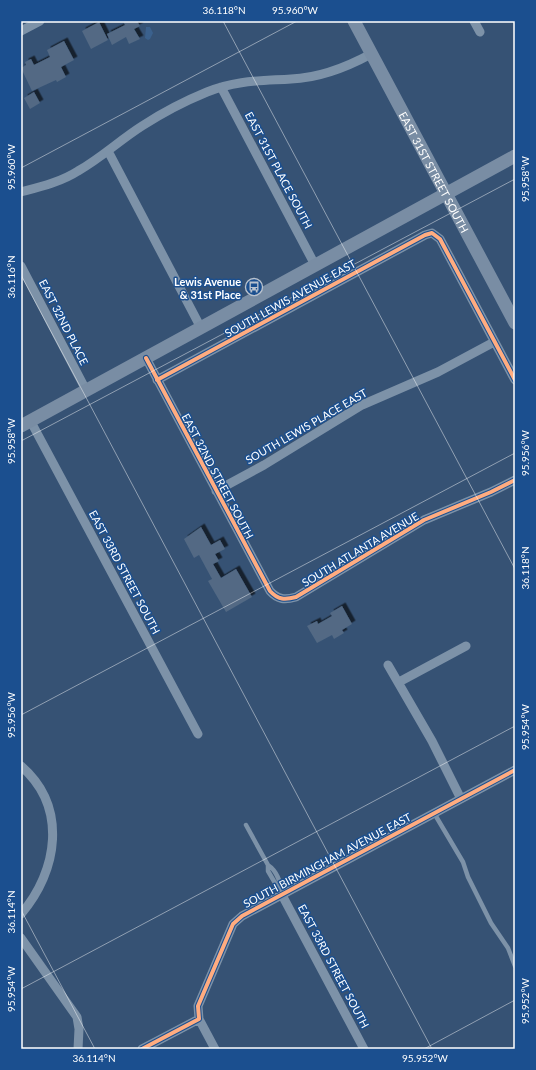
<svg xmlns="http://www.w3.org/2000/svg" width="536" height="1070" viewBox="0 0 536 1070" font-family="Lato,sans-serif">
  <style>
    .water { fill: #3b618d }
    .building { fill: #526984; filter: url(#shadow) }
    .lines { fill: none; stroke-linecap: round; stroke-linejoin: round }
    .service { stroke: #7d92a8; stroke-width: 4.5 }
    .minor { stroke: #7d92a8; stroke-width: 9 }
    .secondary { stroke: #798da4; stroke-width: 13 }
    .cycleway-casing { stroke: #1b4f8f; stroke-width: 6 }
    .cycleway { stroke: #ffac80; stroke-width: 4 }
    .ticks { fill: none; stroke: #fff; stroke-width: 1; stroke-opacity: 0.45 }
    .labels { text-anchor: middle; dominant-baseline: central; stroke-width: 3; stroke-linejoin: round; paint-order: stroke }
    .street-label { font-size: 11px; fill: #fff; stroke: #1b4f8f }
    .poi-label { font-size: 11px; font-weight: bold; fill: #fff; stroke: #1b4f8f; text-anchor: end }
    .neatline { fill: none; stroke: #fff; stroke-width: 1.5 }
    .ticks-label { font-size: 10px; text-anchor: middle; fill: #fff }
  </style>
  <defs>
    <filter id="shadow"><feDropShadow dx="3.5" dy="-3.5" stdDeviation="0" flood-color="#0009"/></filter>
  </defs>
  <rect width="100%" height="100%" fill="#365274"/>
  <path class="water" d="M 146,27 L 150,27 L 153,33 L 150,39 L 148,40 L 145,38 Z"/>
  <path class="building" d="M 123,21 L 137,21 L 140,26 L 134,29 L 140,39 L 129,44 L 126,37 L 112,45 L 107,34 L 125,25 Z
    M 99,22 L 108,40 L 91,49 L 82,31 Z
    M 64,41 L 74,60 L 61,67 L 66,77 L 57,82 L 56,80 L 32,91 L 21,68 L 26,65 L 25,62 L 31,59 L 34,65 L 50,57 L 47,50 Z
    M 34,92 L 40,103 L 30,109 L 24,98 Z
    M 201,527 L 211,545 L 220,540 L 225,549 L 215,554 L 219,561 L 213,564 L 221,578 L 236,569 L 252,597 L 226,612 L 208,581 L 212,579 L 199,555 L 194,558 L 184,539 Z
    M 342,606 L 352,624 L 342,630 L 344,633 L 334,639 L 332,635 L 317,643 L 307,626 L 317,621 L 318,624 L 332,616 L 330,613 Z"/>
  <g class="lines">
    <path class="service" d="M 434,813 L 463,862 L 468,877 L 491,923 L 508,948 L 515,966
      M 246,825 L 268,865 L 268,871 L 282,895
      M 268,865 C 277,871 280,881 282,892"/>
    <path class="minor" d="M 474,21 L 480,32
      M 21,31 L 40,21
      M 221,87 L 315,265
      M 108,151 L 201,328
      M 21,192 C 40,187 61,182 78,171 C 101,158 120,140 142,126 C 162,113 185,101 207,92 C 236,80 261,81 291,79 C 319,78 347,67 371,54
      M 21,266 L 86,390
      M 146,358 L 270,591 C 278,600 285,600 296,597 L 424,520 L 491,492 L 515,480
      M 157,380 L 425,235 L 432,233 L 440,239 L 515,380
      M 30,420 L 198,734
      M 216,491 L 264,465 L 362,405 L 438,372 L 494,342
      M 388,665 L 432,741 L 461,799
      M 399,682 L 466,646
      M 21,766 C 68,807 58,871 21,914
      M 282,895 L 364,1049
      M 21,938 L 77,1017 L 79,1029 L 78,1049
      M 199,1019 L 215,1049
      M 142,1049 L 199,1019 L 198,1006 L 233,924 L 242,916 L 515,770"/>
    <g class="secondary">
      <path id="s1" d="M 354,21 L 515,323"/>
      <path d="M 21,426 L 515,156"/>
    </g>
    <g class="cycleway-casing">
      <path id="cycleway" d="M 146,358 L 270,591 C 278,600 285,600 296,597 L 424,520 L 491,492 L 515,480
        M 157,380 L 425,235 L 432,233 L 440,239 L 515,380
        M 142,1049 L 199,1019 L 198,1006 L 233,924 L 242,916 L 515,770"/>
    </g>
    <use href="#cycleway" class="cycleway"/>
  </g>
  <path class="ticks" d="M 223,21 L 515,569M 21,168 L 297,21M 21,275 L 432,1049M 21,441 L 515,179M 21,715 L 515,453M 21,910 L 95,1049M 21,989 L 515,726M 424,1049 L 515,1000"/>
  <defs>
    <g id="bus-ring" transform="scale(0.9)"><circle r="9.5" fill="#1b4f8f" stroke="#b9c2ce" stroke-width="1.5"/><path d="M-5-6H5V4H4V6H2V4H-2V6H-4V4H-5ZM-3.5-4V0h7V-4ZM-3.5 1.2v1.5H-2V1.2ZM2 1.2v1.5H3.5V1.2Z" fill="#b9c2ce"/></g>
  </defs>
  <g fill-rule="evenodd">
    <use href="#bus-ring" x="254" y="287"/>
  </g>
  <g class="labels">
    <g class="street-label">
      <text transform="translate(279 170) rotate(62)">EAST 31ST PLACE SOUTH</text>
      <text stroke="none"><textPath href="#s1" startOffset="171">EAST 31ST STREET SOUTH</textPath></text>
      <text transform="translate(290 298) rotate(-29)">SOUTH LEWIS AVENUE EAST</text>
      <text transform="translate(64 322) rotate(63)">EAST 32ND PLACE</text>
      <text transform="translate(306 426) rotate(-30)">SOUTH LEWIS PLACE EAST</text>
      <text transform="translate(218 476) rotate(62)">EAST 32ND STREET SOUTH</text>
      <text transform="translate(360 549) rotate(-31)">SOUTH ATLANTA AVENUE</text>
      <text transform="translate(125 572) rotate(62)">EAST 33RD STREET SOUTH</text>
      <text transform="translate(327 860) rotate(-28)">SOUTH BIRMINGHAM AVENUE EAST</text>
      <text transform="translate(334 966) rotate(62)">EAST 33RD STREET SOUTH</text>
    </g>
    <g class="poi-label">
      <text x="241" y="281">Lewis Avenue<tspan x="241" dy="13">&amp; 31st Place</tspan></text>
    </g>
  </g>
  <rect width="536" height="1070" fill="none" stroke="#1b4f8f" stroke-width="44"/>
  <rect x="22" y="22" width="492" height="1026" class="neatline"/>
  <g class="ticks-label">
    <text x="224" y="14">36.118°N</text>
    <text x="295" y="14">95.960°W</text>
    <text transform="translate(11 167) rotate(-90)" y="4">95.960°W</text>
    <text transform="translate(525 179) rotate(-90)" y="4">95.958°W</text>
    <text transform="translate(11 277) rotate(-90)" y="4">36.116°N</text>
    <text transform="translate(11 441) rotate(-90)" y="4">95.958°W</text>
    <text transform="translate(525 453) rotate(-90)" y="4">95.956°W</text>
    <text transform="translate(525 568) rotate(-90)" y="4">36.118°N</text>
    <text transform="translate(11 715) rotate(-90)" y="4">95.956°W</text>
    <text transform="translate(525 727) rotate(-90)" y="4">95.954°W</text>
    <text transform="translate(11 912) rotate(-90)" y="4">36.114°N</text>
    <text transform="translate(11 989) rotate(-90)" y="4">95.954°W</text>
    <text transform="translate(525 1001) rotate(-90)" y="4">95.952°W</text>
    <text x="94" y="1062">36.114°N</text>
    <text x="425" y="1062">95.952°W</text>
  </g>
</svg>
